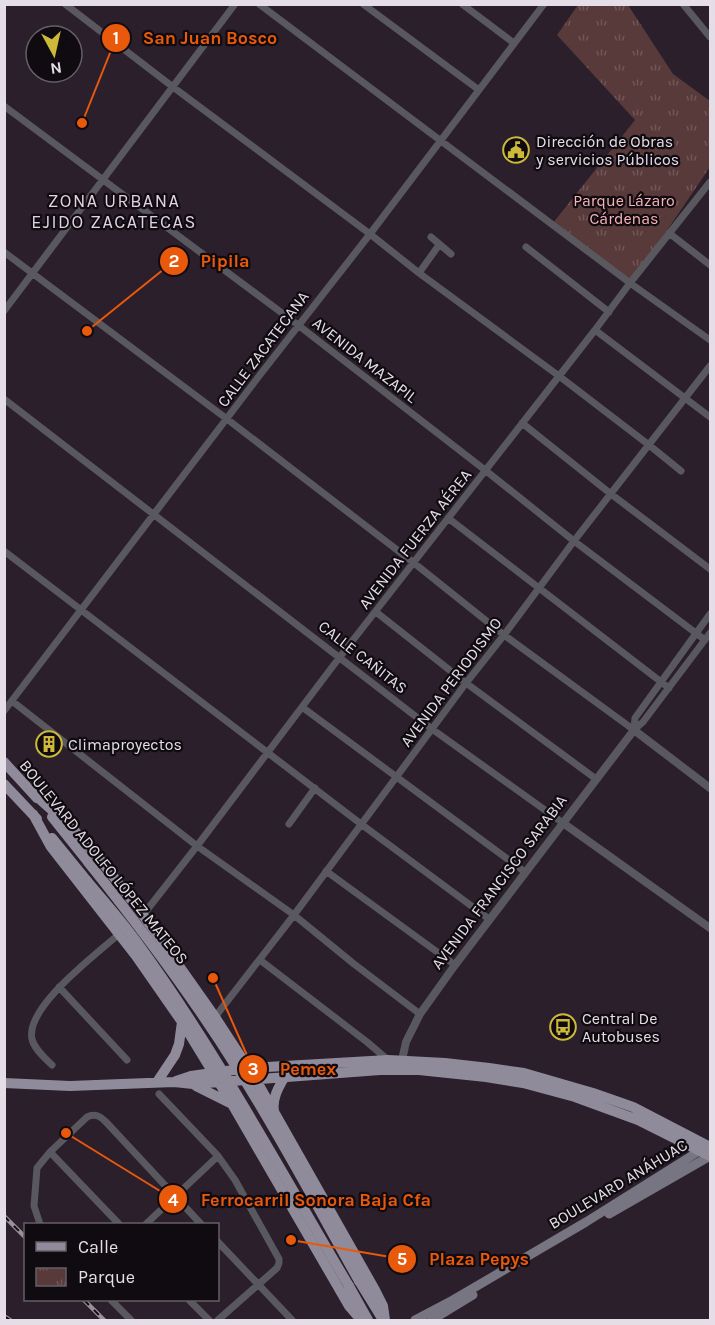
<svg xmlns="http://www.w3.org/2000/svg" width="715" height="1325" viewBox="0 0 715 1325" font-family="Karla,sans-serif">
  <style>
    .park { fill: url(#park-tufts) }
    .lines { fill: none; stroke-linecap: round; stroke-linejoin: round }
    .minor { stroke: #59585f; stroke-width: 7 }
    .tertiary { stroke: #59585f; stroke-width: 8 }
    .secondary { stroke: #777581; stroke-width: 9 }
    .primary { stroke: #8f8b9b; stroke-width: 10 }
    .rail-casing { stroke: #99919a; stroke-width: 4.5 }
    .rail { stroke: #100b10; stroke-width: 2; stroke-dasharray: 7; stroke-linecap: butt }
    .primary-bridge { stroke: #8f8b9b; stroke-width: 10 }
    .labels { text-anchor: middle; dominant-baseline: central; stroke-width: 4.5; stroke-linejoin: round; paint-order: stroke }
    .poi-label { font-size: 16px; fill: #e5dee6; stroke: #100b10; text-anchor: start }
    .park-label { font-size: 16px; fill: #f8b4b5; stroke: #100b10 }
    .street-label { font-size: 16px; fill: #e5dee6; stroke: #100b10 }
    .neighbourhood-label { font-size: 18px; letter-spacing: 1.5px; fill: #e1d2e2; stroke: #100b10 }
    .leader { fill: none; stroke: #e8590c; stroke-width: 2 }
    .callout-dot { fill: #e8590c; stroke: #100b10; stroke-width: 2 }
    .mark-label { font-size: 18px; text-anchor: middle; font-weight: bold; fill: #fff }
    .callout-label { font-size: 18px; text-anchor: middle; font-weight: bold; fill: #e8590c; stroke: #100b10; stroke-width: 4.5; stroke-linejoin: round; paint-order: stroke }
  </style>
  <defs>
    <pattern id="park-tufts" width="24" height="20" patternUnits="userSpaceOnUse" patternTransform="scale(1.5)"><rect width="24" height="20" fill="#593a3b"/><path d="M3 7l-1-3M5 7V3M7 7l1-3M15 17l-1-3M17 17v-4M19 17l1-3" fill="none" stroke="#715657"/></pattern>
  </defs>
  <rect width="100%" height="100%" fill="#2a1f2b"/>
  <path class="park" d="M 578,5 L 628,5 L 673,74 L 710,101 L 710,167 L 632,282 L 553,223 L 635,120 L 557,35 Z"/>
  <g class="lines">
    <path class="minor" d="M 65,4 L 173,87 L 370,234 L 419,273 L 559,376 L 649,445 L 681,471
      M 259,4 L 630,283 L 710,340
      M 363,4 L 479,90
      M 462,4 L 514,43
      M 683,4 L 710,37
      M 4,106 L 298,325 L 485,470 L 574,541 L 705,640
      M 669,233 L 710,265
      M 431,237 L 451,254
      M 526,247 L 609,312
      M 4,252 L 227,419 L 414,563 L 504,635 L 634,730
      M 419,273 L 439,245
      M 4,311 L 235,4
      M 595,330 L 710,417
      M 4,399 L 432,729 L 563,823
      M 522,423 L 611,494 L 710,569
      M 448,518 L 669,688
      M 4,551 L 361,824 L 489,919
      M 376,612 L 466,683 L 596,779
      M 12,701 L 197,846 L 294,915 L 354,964 L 420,1014
      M 302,707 L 525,872
      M 4,711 L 256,380 L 370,234 L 544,4
      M 634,730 L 635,718 L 710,614
      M 634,730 L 643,722 L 710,633
      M 289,824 L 315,788
      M 326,871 L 455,965
      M 143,915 L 197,846 L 339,658 L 595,330 L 630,283 L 710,182
      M 260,960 L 367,1042 L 388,1060
      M 59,987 L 127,1060
      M 215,1017 L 294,915 L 466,683 L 504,635 L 574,541 L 710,366
      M 52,1065 C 45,1058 34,1049 32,1039 C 25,1007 97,954 119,934
      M 159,1094 L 218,1156 L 235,1180 L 279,1259 L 279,1263 L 277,1268 L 218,1320
      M 50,1152 L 119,1224
      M 40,1224 L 34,1206 L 37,1168 L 50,1152 L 87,1117 C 95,1113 100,1116 106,1122 L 201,1224
      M 146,1224 L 218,1156
      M 218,1242 L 292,1320
      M 111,1300 L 131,1320
      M 189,1300 L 209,1320"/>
    <path class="tertiary" d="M 563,823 L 710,928
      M 402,1060 L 406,1042 L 420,1014 L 455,965 L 634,730 L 710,788"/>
    <path class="secondary" d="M 609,1214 L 710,1156
      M 415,1320 L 453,1300 L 586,1222 L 704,1148
      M 432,1320 L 473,1295"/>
    <path class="primary" d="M 4,762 L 37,798
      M 4,784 L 37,819
      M 34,794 L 74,830 L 102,862 L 143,915 L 215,1017 L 256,1080 L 375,1290 L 383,1306 L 385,1320
      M 33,814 L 51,847 L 136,956 L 182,1022 L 232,1104 L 349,1306 L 361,1320
      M 52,817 L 88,862
      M 52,838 L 87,881
      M 176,1081 L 191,1076 L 248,1068 L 388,1060 L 445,1063 L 489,1068 L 524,1073 L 593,1093 L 633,1107 L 710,1147
      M 157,1082 L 175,1055 L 179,1044 L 182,1022
      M 4,1083 L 70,1086 L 174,1082 L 193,1084 L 380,1070 L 419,1070 L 486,1077 L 523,1083 L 575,1097 L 638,1120 L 710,1156
      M 196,1086 L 230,1103
      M 274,1111 C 272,1099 278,1088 284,1078
      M 359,1281 L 383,1320
      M 349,1286 L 368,1320"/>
    <g class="rail-casing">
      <path id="rail" d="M 4,1216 L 26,1238
        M 84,1300 L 104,1320
        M 4,1316 L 10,1320"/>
    </g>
    <use href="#rail" class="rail"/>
    <path class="primary-bridge" d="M 88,862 C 141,928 192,996 237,1068 C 281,1137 319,1210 359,1281
      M 87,881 C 104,901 121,920 136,941 C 216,1050 280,1170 349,1286"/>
  </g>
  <defs>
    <g id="civic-ring" transform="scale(1.35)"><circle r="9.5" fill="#100b10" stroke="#ccb939" stroke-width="1.5"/><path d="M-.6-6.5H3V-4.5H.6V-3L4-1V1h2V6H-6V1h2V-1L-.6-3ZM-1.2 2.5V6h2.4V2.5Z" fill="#ccb939"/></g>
    <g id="building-ring" transform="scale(1.35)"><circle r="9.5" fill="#100b10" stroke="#ccb939" stroke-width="1.5"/><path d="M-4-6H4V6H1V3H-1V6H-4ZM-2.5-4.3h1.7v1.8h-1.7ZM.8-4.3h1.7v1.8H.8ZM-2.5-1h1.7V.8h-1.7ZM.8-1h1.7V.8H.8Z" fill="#ccb939"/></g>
    <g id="bus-ring" transform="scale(1.35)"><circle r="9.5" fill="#100b10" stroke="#ccb939" stroke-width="1.5"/><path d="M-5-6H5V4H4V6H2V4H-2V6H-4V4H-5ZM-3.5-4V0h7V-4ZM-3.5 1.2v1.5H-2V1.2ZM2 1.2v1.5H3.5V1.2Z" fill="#ccb939"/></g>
  </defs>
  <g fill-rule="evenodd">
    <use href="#civic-ring" x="516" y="150"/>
    <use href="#building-ring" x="49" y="744"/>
    <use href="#bus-ring" x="563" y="1027"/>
  </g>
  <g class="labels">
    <g class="poi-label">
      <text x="536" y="141">Dirección de Obras<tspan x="536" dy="18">y servicios Públicos</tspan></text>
      <text x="68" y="744">Climaproyectos</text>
      <text x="582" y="1018">Central De<tspan x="582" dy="18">Autobuses</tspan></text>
    </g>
    <g class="park-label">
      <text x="624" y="200">Parque Lázaro<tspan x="624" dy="18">Cárdenas</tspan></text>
    </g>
    <g class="street-label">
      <text transform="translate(263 349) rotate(-53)">CALLE ZACATECANA</text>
      <text transform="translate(365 360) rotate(38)">AVENIDA MAZAPIL</text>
      <text transform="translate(415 539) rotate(-52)">AVENIDA FUERZA AÉREA</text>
      <text transform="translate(363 657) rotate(38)">CALLE CAÑITAS</text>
      <text transform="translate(451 682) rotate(-53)">AVENIDA PERIODISMO</text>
      <text transform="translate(104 862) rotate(51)">BOULEVARD ADOLFO LÓPEZ MATEOS</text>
      <text transform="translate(499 882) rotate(-53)">AVENIDA FRANCISCO SARABIA</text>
      <text transform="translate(618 1184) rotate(-31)">BOULEVARD ANÁHUAC</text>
    </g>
    <g class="neighbourhood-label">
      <text x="114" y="201">ZONA URBANA<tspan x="114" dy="21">EJIDO ZACATECAS</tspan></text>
    </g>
  </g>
  <path class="leader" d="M82 123L116 38M87 331L174 261M213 978L253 1069M66 1133L173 1199M291 1240L402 1259"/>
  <g class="callout-dot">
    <circle cx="82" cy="123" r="6"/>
    <circle cx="87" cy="331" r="6"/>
    <circle cx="213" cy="978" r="6"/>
    <circle cx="66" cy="1133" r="6"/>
    <circle cx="291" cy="1240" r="6"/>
    <circle cx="116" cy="38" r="15"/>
    <circle cx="174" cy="261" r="15"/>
    <circle cx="253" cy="1069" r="15"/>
    <circle cx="173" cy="1199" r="15"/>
    <circle cx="402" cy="1259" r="15"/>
  </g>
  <g class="mark-label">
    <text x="116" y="44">1</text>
    <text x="174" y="267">2</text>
    <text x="253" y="1075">3</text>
    <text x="173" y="1206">4</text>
    <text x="402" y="1265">5</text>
  </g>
  <g class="callout-label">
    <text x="210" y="44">San Juan Bosco</text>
    <text x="225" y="267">Pipila</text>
    <text x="308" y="1075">Pemex</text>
    <text x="316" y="1206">Ferrocarril Sonora Baja Cfa</text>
    <text x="479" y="1265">Plaza Pepys</text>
  </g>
  <rect width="715" height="1325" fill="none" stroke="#e5dee6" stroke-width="12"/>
  <rect x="24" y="1223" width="195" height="78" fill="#100b10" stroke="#655f66" stroke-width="1.5"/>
  <rect x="36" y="1242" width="30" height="9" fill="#8f8b9b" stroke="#655f66" stroke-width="1.5"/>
  <text x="78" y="1253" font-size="18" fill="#e5dee6">Calle</text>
  <rect x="36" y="1268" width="30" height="18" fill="url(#park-tufts)" stroke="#655f66" stroke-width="1.5"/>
  <text x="78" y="1283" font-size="18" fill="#e5dee6">Parque</text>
  <g transform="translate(54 54) rotate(172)"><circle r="28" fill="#100b10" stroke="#655f66" stroke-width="1.5"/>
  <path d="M0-4.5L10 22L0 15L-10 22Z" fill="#ccb939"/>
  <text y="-9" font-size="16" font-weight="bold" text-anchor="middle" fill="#e5dee6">N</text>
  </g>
</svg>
